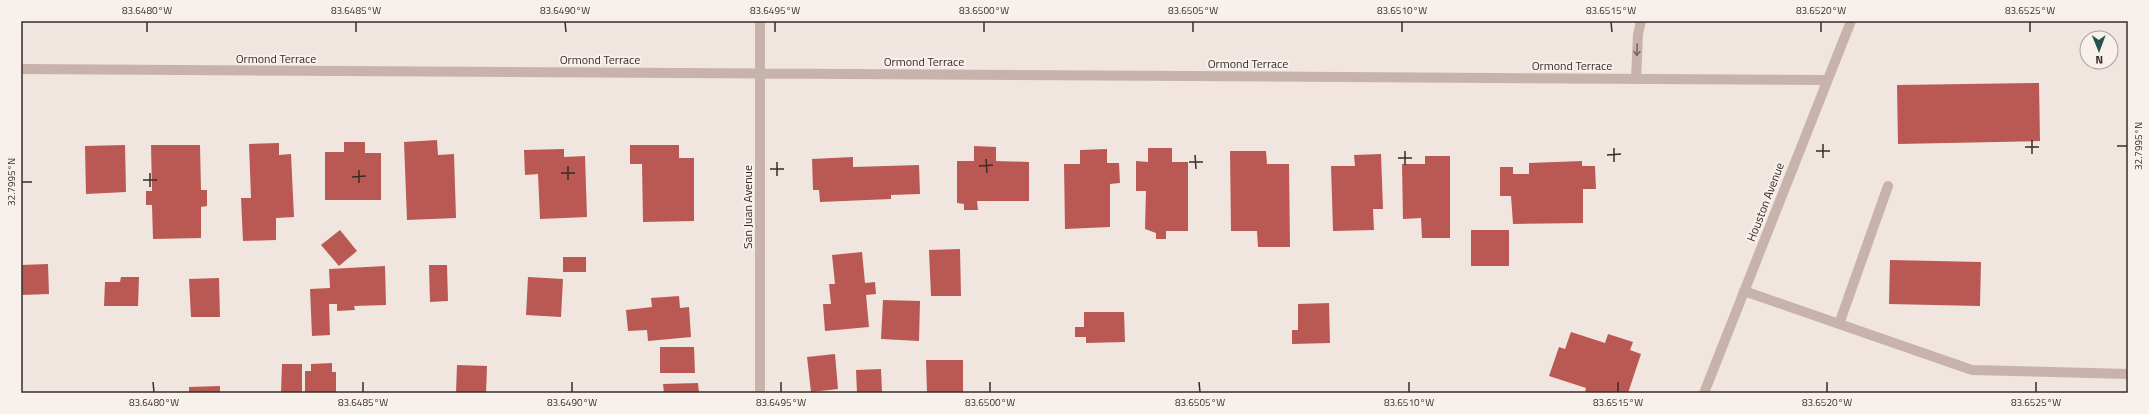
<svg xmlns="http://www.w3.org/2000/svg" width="2149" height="414" viewBox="0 0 2149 414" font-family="'Titillium Web',sans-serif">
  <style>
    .building { fill: #ba5954 }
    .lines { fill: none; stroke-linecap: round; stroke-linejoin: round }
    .minor { stroke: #c7b3ac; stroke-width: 10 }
    .oneway { stroke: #776964 }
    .ticks { fill: none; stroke: #362c2a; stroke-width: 1.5 }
    .labels { text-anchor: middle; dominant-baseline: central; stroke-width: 4; stroke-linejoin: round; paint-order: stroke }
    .street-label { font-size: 12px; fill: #362c2a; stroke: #f8f0eb }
    .neatline { fill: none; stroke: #362c2a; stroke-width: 1.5 }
    .ticks-label { font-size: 10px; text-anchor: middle; fill: #362c2a }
  </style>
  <rect width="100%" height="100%" fill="#f0e5df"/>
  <path class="building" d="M 2039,83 L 2040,141 L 1898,144 L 1897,85 Z
    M 437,140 L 438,155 L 454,154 L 456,218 L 407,220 L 404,142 Z
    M 344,142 L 365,142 L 365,153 L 381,153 L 381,200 L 325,200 L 325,152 L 344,152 Z
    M 279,143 L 279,155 L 291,154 L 294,217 L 276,218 L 276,240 L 243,241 L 241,198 L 251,198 L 249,144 Z
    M 125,145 L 126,192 L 86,194 L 85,146 Z
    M 151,145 L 200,145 L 201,190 L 207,190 L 207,206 L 201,207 L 201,238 L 153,239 L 152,205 L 146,205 L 146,191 L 152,191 Z
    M 630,145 L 679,145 L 679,158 L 694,158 L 694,221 L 643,222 L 642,164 L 630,164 Z
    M 974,146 L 996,147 L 996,161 L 1029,162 L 1029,201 L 977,201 L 978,210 L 964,210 L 964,204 L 957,203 L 957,161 L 974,161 Z
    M 1148,148 L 1172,148 L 1172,162 L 1188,162 L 1188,231 L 1166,231 L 1166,239 L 1156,239 L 1156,233 L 1145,229 L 1146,191 L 1136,191 L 1136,161 L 1148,162 Z
    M 564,149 L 564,157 L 585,156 L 587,217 L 540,219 L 538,174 L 525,175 L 524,150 Z
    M 1107,149 L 1107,163 L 1119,163 L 1120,183 L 1110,184 L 1110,227 L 1065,229 L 1064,164 L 1080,164 L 1080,150 Z
    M 1230,151 L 1266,151 L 1267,164 L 1289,164 L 1290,247 L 1258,247 L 1257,231 L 1231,231 Z
    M 1381,154 L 1383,209 L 1373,209 L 1374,230 L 1333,231 L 1331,166 L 1355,166 L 1354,155 Z
    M 1425,156 L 1450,156 L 1450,238 L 1422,238 L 1421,218 L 1403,219 L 1402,164 L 1425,164 Z
    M 853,157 L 853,167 L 919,165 L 920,194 L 891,195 L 891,199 L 820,202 L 819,190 L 813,190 L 812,159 Z
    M 1582,161 L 1582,166 L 1595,166 L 1596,189 L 1583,189 L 1583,223 L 1513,224 L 1511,196 L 1500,196 L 1500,167 L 1513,167 L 1513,174 L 1529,174 L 1529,163 Z
    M 340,230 L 357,251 L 339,266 L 321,245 Z
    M 1471,230 L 1509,230 L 1509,266 L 1471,266 Z
    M 960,249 L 961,296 L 931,296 L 929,250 Z
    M 862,252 L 865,283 L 875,282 L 876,294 L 866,295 L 869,327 L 825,331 L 823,304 L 831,304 L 829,284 L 835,284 L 832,255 Z
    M 563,257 L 586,257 L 586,272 L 563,272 Z
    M 1890,260 L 1981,262 L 1980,306 L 1889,304 Z
    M 48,264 L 49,294 L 21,295 L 21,265 Z
    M 429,265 L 447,265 L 448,301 L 430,302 Z
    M 385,266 L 386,305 L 354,306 L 355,310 L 337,311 L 337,304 L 329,304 L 330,335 L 312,336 L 310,289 L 330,288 L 329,269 Z
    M 121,277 L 139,277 L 138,306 L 104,306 L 105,282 L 120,282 Z
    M 528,277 L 563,279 L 561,317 L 526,315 Z
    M 219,278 L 220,317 L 191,317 L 189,279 Z
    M 679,296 L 680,308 L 689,307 L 691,337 L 648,341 L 647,330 L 628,331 L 626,310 L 652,307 L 651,298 Z
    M 883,300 L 920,301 L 919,341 L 881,339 Z
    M 1329,303 L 1330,343 L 1292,344 L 1292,330 L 1298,330 L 1298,304 Z
    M 1084,312 L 1124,312 L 1125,342 L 1086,343 L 1086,337 L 1075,337 L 1075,327 L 1084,327 Z
    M 1571,332 L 1605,343 L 1608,334 L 1633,342 L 1630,350 L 1641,354 L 1628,393 L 1585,393 L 1586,388 L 1549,376 L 1559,347 L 1565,349 Z
    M 660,347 L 694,347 L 695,373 L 660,373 Z
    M 835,354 L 838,389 L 811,392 L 807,357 Z
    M 926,360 L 963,360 L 963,393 L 927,393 Z
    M 332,363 L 332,372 L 336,372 L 336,393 L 305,393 L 305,371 L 311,371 L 311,364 Z
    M 282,364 L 302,364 L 302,393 L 281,393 Z
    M 457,365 L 487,366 L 486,393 L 456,393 Z
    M 881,369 L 882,393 L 857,393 L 856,370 Z
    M 698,383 L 699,393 L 664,393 L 663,384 Z
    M 220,386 L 220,393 L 189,393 L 189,387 Z"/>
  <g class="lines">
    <path class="minor" d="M 760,21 L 760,393
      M 21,69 L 1827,80
      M 1636,79 L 1638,34 L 1641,21
      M 1744,291 L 1972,370 L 2128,374
      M 1839,324 L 1888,186
      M 1704,393 L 1851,21"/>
  </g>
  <defs><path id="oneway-shaft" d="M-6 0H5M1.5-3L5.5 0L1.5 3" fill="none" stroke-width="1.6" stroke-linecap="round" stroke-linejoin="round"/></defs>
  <use class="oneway" href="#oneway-shaft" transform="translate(1637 50) rotate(92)"/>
  <path class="ticks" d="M 147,22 L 147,32M 356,22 L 356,32M 565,22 L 566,32M 775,22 L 775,32M 984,22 L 984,32M 1193,22 L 1193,32M 1402,22 L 1402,32M 1611,22 L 1612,32M 1821,22 L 1821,32M 2030,22 L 2030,32M 2032,140 L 2032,154M 1823,144 L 1823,158M 2117,146 L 2127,146M 2025,147 L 2039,147M 1614,148 L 1614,162M 1405,151 L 1405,165M 1816,151 L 1830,151M 1195,155 L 1196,169M 1607,155 L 1621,154M 1398,158 L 1412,158M 986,159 L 987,173M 777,162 L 777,176M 1189,162 L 1203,162M 568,166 L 568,180M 979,166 L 993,165M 770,169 L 784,169M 359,170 L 359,183M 150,173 L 150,187M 561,173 L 575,173M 352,177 L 366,176M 143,180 L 157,180M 22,182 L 32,182M 153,382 L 154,392M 363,382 L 363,392M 572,382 L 572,392M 781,382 L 781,392M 990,382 L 990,392M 1199,382 L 1200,392M 1409,382 L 1409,392M 1618,382 L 1618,392M 1827,382 L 1827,392M 2036,382 L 2036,392"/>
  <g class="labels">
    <g class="street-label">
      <text x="276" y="58">Ormond Terrace</text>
      <text x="600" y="59">Ormond Terrace</text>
      <text x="924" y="61">Ormond Terrace</text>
      <text x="1248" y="63">Ormond Terrace</text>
      <text x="1572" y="65">Ormond Terrace</text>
      <text transform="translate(1765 202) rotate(-69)">Houston Avenue</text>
      <text transform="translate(747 207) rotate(-90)">San Juan Avenue</text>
    </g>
  </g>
  <rect width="2149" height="414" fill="none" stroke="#f8f0eb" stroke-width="44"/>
  <g transform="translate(2099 50) rotate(179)"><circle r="19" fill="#f8f0eb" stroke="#aaa29e"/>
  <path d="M0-3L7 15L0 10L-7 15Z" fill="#24544e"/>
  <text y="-6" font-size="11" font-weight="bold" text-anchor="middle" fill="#362c2a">N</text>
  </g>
  <rect x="22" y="22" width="2105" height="370" class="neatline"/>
  <g class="ticks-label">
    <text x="147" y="14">83.6480°W</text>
    <text x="356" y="14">83.6485°W</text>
    <text x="565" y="14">83.6490°W</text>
    <text x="775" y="14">83.6495°W</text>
    <text x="984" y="14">83.6500°W</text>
    <text x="1193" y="14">83.6505°W</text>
    <text x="1402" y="14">83.6510°W</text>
    <text x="1611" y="14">83.6515°W</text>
    <text x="1821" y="14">83.6520°W</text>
    <text x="2030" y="14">83.6525°W</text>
    <text transform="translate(2138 146) rotate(-90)" y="4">32.7995°N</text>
    <text transform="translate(11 182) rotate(-90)" y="4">32.7995°N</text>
    <text x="154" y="406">83.6480°W</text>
    <text x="363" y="406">83.6485°W</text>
    <text x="572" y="406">83.6490°W</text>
    <text x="781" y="406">83.6495°W</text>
    <text x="990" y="406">83.6500°W</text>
    <text x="1200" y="406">83.6505°W</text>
    <text x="1409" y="406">83.6510°W</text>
    <text x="1618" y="406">83.6515°W</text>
    <text x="1827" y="406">83.6520°W</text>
    <text x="2036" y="406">83.6525°W</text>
  </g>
</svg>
